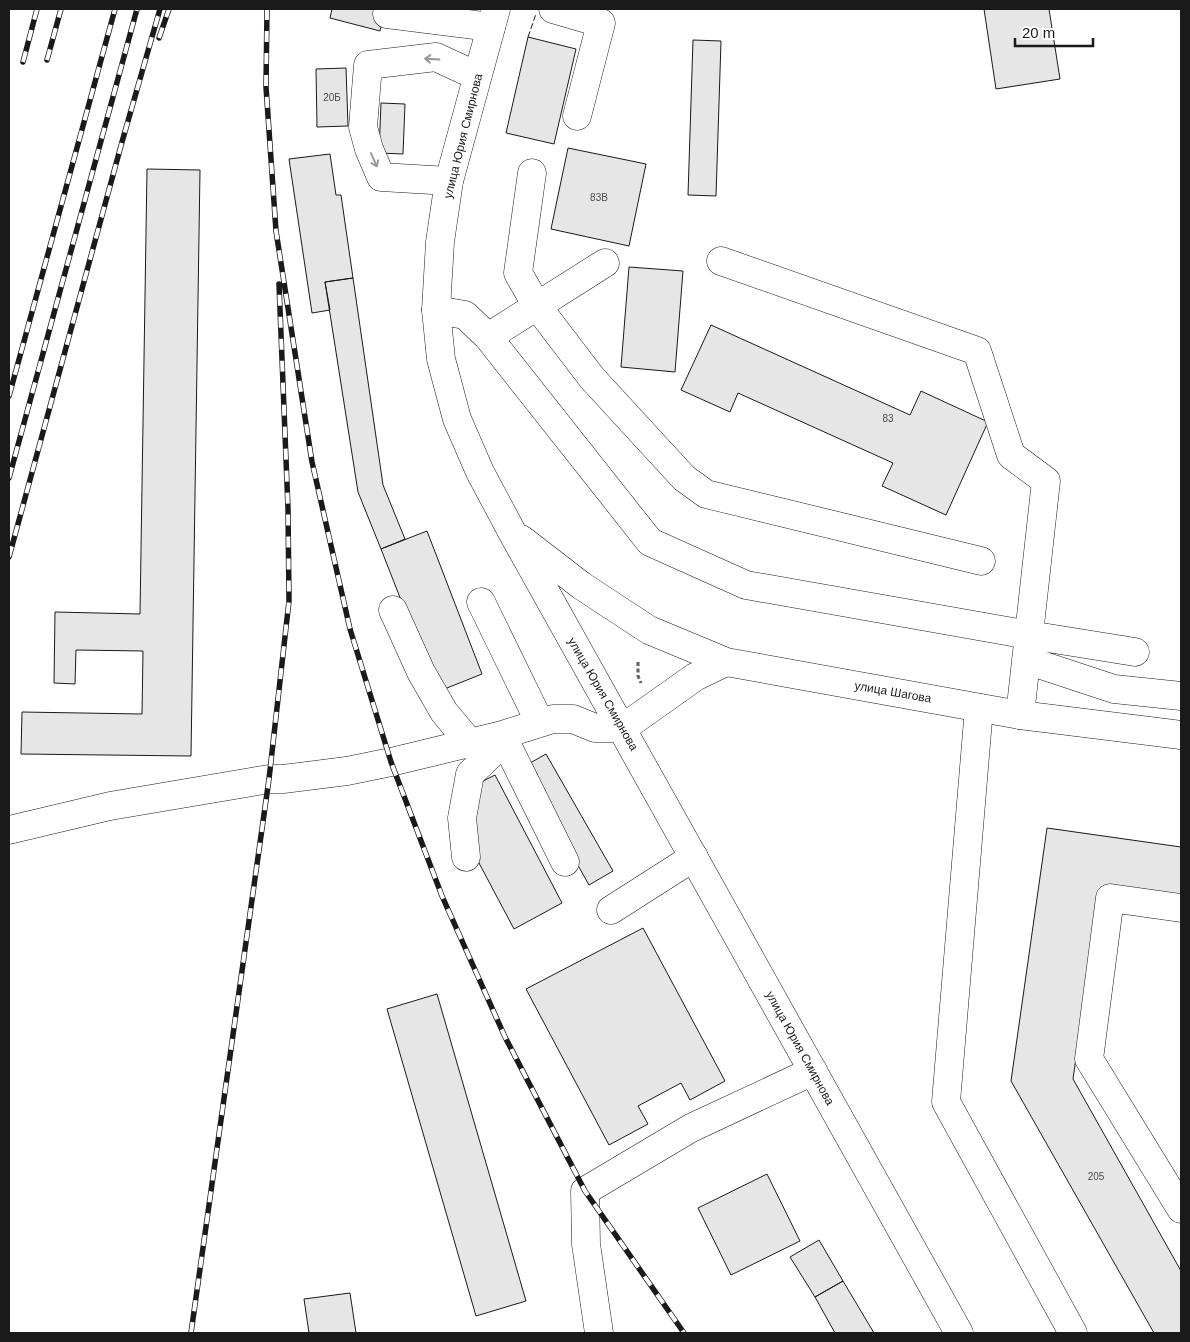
<svg xmlns="http://www.w3.org/2000/svg" width="1190" height="1342" viewBox="0 0 1190 1342" font-family="Arial,sans-serif">
  <style>
    .building { fill: #e6e6e6; stroke: #1a1a1a }
    .lines { fill: none; stroke-linecap: round; stroke-linejoin: round }
    .minor-casing { stroke: #1a1a1a; stroke-width: 29 }
    .major-casing { stroke: #1a1a1a; stroke-width: 29 }
    .path { stroke: #5f5f5f; stroke-width: 3; stroke-dasharray: 4 2.5; stroke-linecap: butt }
    .minor { stroke: #fff; stroke-width: 28 }
    .major { stroke: #fff; stroke-width: 28 }
    .rail-casing { stroke: #1a1a1a; stroke-width: 5.5 }
    .rail { stroke: #fff; stroke-width: 4; stroke-dasharray: 11; stroke-linecap: butt }
    .fence { stroke: #1a1a1a; stroke-width: 1; stroke-dasharray: 6 2.5; stroke-linecap: butt }
    .oneway { stroke: #989898 }
    .labels { text-anchor: middle; dominant-baseline: central; stroke-width: 4; stroke-linejoin: round; paint-order: stroke }
    .number-label { font-size: 10px; fill: #4d4d4d }
    .street-label { font-size: 12px; fill: #1a1a1a; stroke: #fff }
  </style>
  <rect width="100%" height="100%" fill="#fff"/>
  <path class="building" d="M 332,9 L 385,9 L 380,31 L 330,18 Z
    M 984,9 L 1049,9 L 1060,79 L 996,89 Z
    M 528,37 L 576,49 L 554,144 L 506,133 Z
    M 693,40 L 721,41 L 716,196 L 688,195 Z
    M 346,68 L 348,126 L 317,127 L 316,69 Z
    M 381,103 L 405,104 L 403,154 L 379,153 Z
    M 568,148 L 646,164 L 629,246 L 551,229 Z
    M 330,154 L 336,195 L 341,195 L 353,278 L 325,282 L 330,310 L 312,313 L 289,159 Z
    M 147,169 L 200,170 L 191,756 L 21,754 L 22,712 L 142,714 L 143,651 L 76,650 L 75,684 L 54,683 L 55,612 L 140,614 Z
    M 629,267 L 683,271 L 675,372 L 621,367 Z
    M 353,278 L 383,485 L 405,539 L 381,549 L 358,492 L 325,282 Z
    M 711,325 L 910,415 L 921,391 L 988,422 L 946,515 L 882,486 L 893,463 L 738,393 L 730,412 L 681,390 Z
    M 427,531 L 482,674 L 437,692 L 381,549 Z
    M 546,754 L 613,871 L 589,885 L 523,767 Z
    M 495,775 L 562,903 L 514,929 L 471,848 L 471,787 Z
    M 1047,828 L 1181,847 L 1181,901 L 1100,890 L 1073,1079 L 1181,1271 L 1181,1333 L 1154,1333 L 1011,1081 Z
    M 643,928 L 725,1081 L 690,1100 L 681,1083 L 638,1106 L 648,1124 L 609,1145 L 526,989 Z
    M 437,994 L 526,1301 L 476,1316 L 387,1009 Z
    M 767,1174 L 800,1241 L 731,1275 L 698,1208 Z
    M 819,1240 L 843,1281 L 815,1297 L 790,1257 Z
    M 843,1281 L 874,1333 L 835,1333 L 815,1297 Z
    M 350,1293 L 356,1333 L 309,1333 L 304,1299 Z"/>
  <g class="lines">
    <g class="minor-casing">
      <path id="minor" d="M 553,9 L 601,23 L 577,116
        M 387,14 L 491,27
        M 532,173 L 518,273 L 537,306 L 592,378 L 684,478 L 706,494 L 981,561
        M 449,181 L 381,177 L 369,149 L 363,127 L 368,65 L 436,57 L 477,76
        M 721,261 L 977,351 L 1011,455 L 1046,481 L 1020,715
        M 436,310 L 465,315 L 488,337 L 650,542 L 746,585 L 1029,635 L 1135,652
        M 488,337 L 605,263
        M 481,602 L 540,723
        M 393,610 L 421,672 L 444,712 L 470,743
        M 1026,660 L 1114,689 L 1181,696
        M 979,708 L 946,1102 L 1073,1333
        M 502,735 L 565,862
        M 9,830 L 110,806 L 269,779 L 283,779 L 347,771 L 391,762 L 502,735 L 553,719 L 573,719 L 595,728 L 623,728
        M 466,857 L 462,818 L 470,774 L 491,754 L 502,735
        M 1181,908 L 1110,898 L 1089,1059 L 1181,1209
        M 611,910 L 694,857
        M 599,1333 L 586,1244 L 585,1191 L 691,1128 L 813,1071"/>
    </g>
    <g class="major-casing">
      <path id="major" d="M 496,9 L 449,181 L 440,242 L 436,310 L 441,359 L 457,419 L 480,472 L 512,532 L 959,1333
        M 521,539 L 582,586 L 649,630 L 726,662 L 1020,715 L 1181,735
        M 623,728 L 695,677 L 726,662"/>
    </g>
    <path class="path" d="M 638,662 L 638,676 L 641,683"/>
    <use href="#minor" class="minor"/>
    <use href="#major" class="major"/>
    <g class="rail-casing">
      <path id="rail" d="M 267,9 L 266,87 L 276,231 L 312,462 L 350,629 L 391,762 L 442,896 L 505,1037 L 585,1191 L 684,1333
        M 159,38 L 169,9
        M 47,60 L 61,9
        M 23,62 L 37,9
        M 9,396 L 115,9
        M 9,478 L 137,9
        M 9,557 L 122,142 L 160,9
        M 191,1333 L 269,779 L 289,601 L 288,509 L 279,284"/>
    </g>
    <use href="#rail" class="rail"/>
    <path class="fence" d="M 528,37 L 536,14"/>
  </g>
  <defs><path id="oneway-shaft" d="M-6 0H5M1.5-3L5.5 0L1.5 3" fill="none" stroke-width="1.6" stroke-linecap="round" stroke-linejoin="round" transform="scale(1.25)"/></defs>
  <g class="oneway">
    <use href="#oneway-shaft" transform="translate(432 59) rotate(-177)"/>
    <use href="#oneway-shaft" transform="translate(374 160) rotate(66)"/>
  </g>
  <g class="labels">
    <g class="number-label">
      <text x="332" y="97">20Б</text>
      <text x="599" y="197">83В</text>
      <text x="888" y="418">83</text>
      <text x="1096" y="1176">205</text>
    </g>
    <g class="street-label">
      <text transform="translate(463 136) rotate(-76)">улица Юрия Смирнова</text>
      <text transform="translate(893 692) rotate(10)">улица Шагова</text>
      <text transform="translate(603 694) rotate(60)">улица Юрия Смирнова</text>
      <text transform="translate(800 1048) rotate(61)">улица Юрия Смирнова</text>
    </g>
  </g>
  <rect width="1190" height="1342" fill="none" stroke="#1a1a1a" stroke-width="20"/>
  <path d="M1015 38v8h78v-8" fill="none" stroke="#1a1a1a" stroke-width="2.5"/>
  <text x="1022" y="38" font-size="15" fill="#1a1a1a" stroke="#ffffff" stroke-width="4" paint-order="stroke">20 m</text>
</svg>
